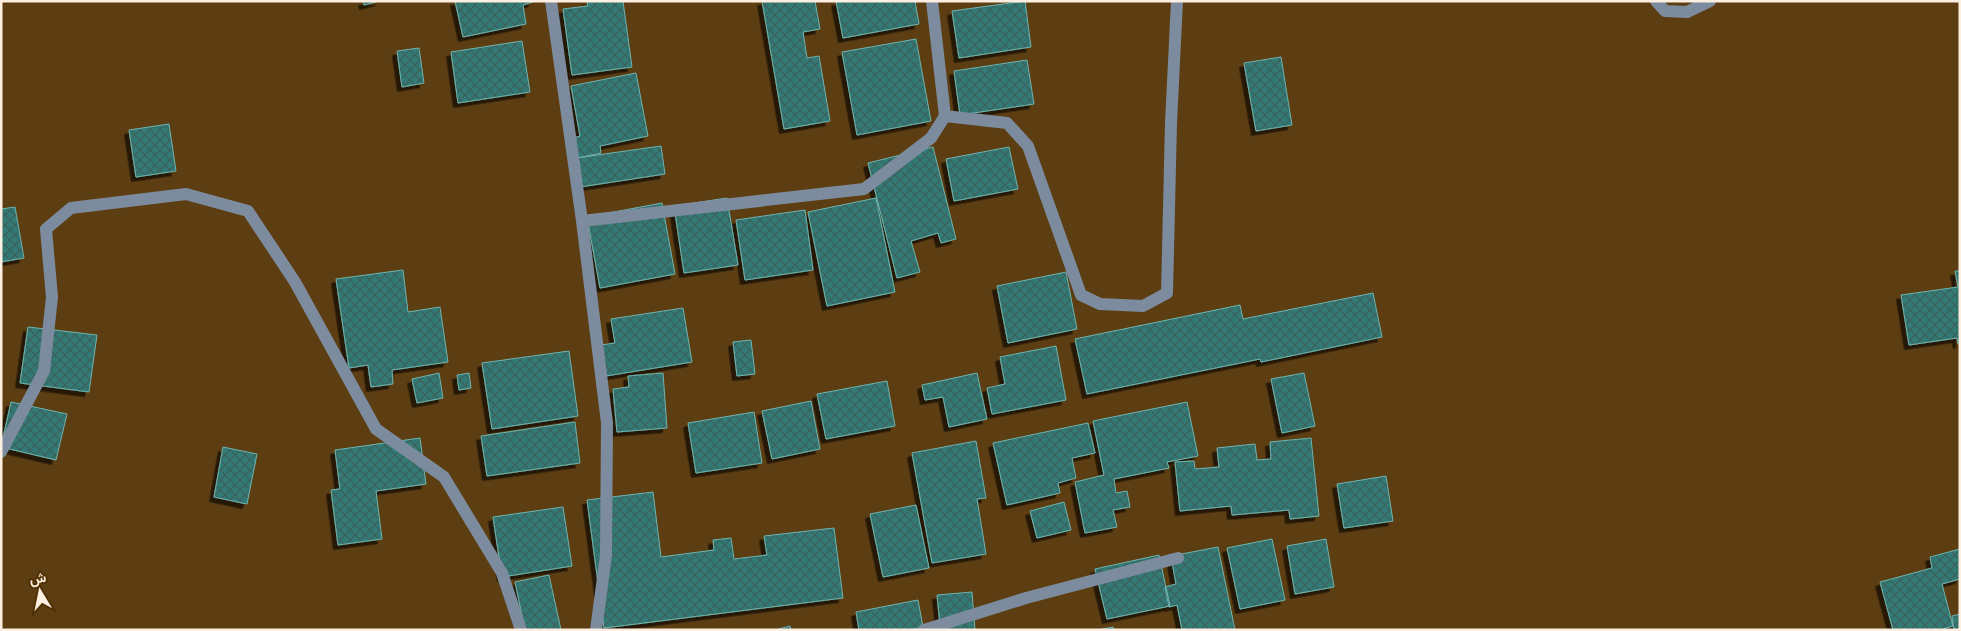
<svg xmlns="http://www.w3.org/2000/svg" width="1961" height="631" viewBox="0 0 1961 631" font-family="Spectral,Vazirmatn,serif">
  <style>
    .building { fill: url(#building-cross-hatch); stroke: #6eb5af; filter: url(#shadow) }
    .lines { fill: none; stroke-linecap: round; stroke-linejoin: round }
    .minor { stroke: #7c8c9e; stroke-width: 12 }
  </style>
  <defs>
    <pattern id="building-cross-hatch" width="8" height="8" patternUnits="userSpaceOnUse" patternTransform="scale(1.25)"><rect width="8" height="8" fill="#317a76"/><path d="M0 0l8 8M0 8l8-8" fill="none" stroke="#3e615d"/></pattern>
    <filter id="shadow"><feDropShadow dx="-4.5" dy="4.5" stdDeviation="0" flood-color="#0009"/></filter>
  </defs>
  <rect width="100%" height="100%" fill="#5d3d12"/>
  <path class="building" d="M 363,1 L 380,1 L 364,5 Z
    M 455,1 L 533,1 L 533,2 L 523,5 L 526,24 L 463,37 Z
    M 587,1 L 623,1 L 632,67 L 572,75 L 563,9 L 588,6 Z
    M 762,1 L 815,1 L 820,29 L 803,32 L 807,58 L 819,56 L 830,121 L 784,129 Z
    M 836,1 L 915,1 L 919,24 L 843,38 Z
    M 1025,1 L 1031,47 L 959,58 L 952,11 Z
    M 916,39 L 931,121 L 857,135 L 842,52 Z
    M 522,41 L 530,92 L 458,103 L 451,52 Z
    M 419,48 L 424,83 L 402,87 L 397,51 Z
    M 1281,57 L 1292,125 L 1256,131 L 1244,63 Z
    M 1027,60 L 1034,104 L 960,115 L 954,71 Z
    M 636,73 L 648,136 L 600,146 L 601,153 L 578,158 L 574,138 L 580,136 L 571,86 Z
    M 169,124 L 176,171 L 136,177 L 129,130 Z
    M 661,146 L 665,174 L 580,187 L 576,158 Z
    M 933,147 L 956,239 L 941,243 L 938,233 L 911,241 L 920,272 L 897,278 L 868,163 Z
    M 1009,147 L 1018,189 L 954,201 L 946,159 Z
    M 727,198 L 738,265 L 684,273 L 674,206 Z
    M 876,198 L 895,292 L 827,306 L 808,212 Z
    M 662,203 L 675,274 L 600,288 L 587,217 Z
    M 15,207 L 24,258 L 1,262 L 1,209 Z
    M 805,210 L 813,270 L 745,280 L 736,220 Z
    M 403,270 L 408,312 L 440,307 L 448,362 L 392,370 L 393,384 L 371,387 L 368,365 L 349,368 L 336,279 Z
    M 1955,271 L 1960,271 L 1960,344 L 1958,344 L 1957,338 L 1909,345 L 1901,295 L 1958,287 Z
    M 1066,272 L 1077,329 L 1008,343 L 997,286 Z
    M 1373,293 L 1382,337 L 1261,362 L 1260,359 L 1087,394 L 1075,339 L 1240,305 L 1243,319 Z
    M 683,308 L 692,362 L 606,376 L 601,345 L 615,343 L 611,319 Z
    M 28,327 L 97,335 L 89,392 L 20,383 Z
    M 751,340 L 755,374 L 737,376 L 733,342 Z
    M 1056,346 L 1066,400 L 992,414 L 987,388 L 1005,384 L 1000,357 Z
    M 569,351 L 578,416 L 492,429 L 482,363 Z
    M 439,373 L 443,398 L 417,403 L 412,379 Z
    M 469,373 L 471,388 L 459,390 L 457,375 Z
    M 663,373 L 667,428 L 617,432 L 613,389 L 629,387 L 628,376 Z
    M 977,373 L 987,419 L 949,427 L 943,397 L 925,400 L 922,385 Z
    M 1304,373 L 1315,426 L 1282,433 L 1271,379 Z
    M 887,381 L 895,426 L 826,439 L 817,394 Z
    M 811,401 L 820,449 L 772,459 L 762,411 Z
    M 11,402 L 67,414 L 56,460 L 1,447 Z
    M 1187,402 L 1198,456 L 1167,462 L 1169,468 L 1114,479 L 1116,493 L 1127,491 L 1130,507 L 1113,510 L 1117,527 L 1085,533 L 1075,482 L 1104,475 L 1093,421 Z
    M 754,412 L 762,463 L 696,473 L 688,423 Z
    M 575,422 L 580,463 L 487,476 L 481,436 Z
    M 1088,423 L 1095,453 L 1072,458 L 1076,478 L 1058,483 L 1060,493 L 1007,505 L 993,443 Z
    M 420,438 L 426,484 L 376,491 L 382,539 L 338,545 L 331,490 L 340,489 L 335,450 Z
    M 1311,438 L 1319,516 L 1290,519 L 1289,510 L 1232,515 L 1231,506 L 1180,511 L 1175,462 L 1194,461 L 1195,469 L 1219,467 L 1217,448 L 1255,444 L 1257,460 L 1271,459 L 1270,442 Z
    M 976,441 L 986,498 L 977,499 L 986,554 L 932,563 L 912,453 Z
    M 223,447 L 257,454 L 247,504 L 214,497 Z
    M 1386,476 L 1393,521 L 1344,528 L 1337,484 Z
    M 653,492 L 661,557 L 714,550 L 713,540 L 731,538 L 734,559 L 767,555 L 764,536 L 834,528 L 843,598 L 604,628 L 587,500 Z
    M 1064,502 L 1071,530 L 1037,538 L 1030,511 Z
    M 916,505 L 929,568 L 883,577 L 870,514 Z
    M 563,507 L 572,566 L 502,577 L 493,517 Z
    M 1272,539 L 1285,600 L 1240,609 L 1227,548 Z
    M 1326,539 L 1334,587 L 1295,594 L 1287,546 Z
    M 1218,547 L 1235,630 L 1182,630 L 1177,605 L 1169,607 L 1165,587 L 1176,584 L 1171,556 Z
    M 1960,549 L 1960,579 L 1942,584 L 1953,626 L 1940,630 L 1893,630 L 1880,582 L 1932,568 L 1930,557 Z
    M 1159,555 L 1170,606 L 1107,619 L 1095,569 Z
    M 549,575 L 561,630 L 525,630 L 515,582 Z
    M 972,592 L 975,630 L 925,630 L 940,625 L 937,595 Z
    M 918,600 L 923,627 L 909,630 L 859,630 L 856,612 Z
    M 1960,614 L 1960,630 L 1954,630 L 1952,616 Z
    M 790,626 L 791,630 L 775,630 Z
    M 1113,627 L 1114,630 L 1097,630 Z"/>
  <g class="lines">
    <path class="minor" d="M 551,1 L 582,221 L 607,423 L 606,555 L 596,630
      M 1656,1 L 1665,11 L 1687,12 L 1710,1
      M 945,116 L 1007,123 L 1028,146 L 1081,295 L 1100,304 L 1143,306 L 1167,293 L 1171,123 L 1177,1
      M 582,221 L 864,189 L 931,138 L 945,116 L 932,1
      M 1,452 L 44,371 L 52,297 L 46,229 L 71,208 L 186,194 L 248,211 L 295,282 L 376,429 L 444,477 L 502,573 L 521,630
      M 924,630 L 1026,598 L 1178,558"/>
  </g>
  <rect width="1961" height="631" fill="none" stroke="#fdf0e3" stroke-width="5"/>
  <g transform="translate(40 591) rotate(350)" stroke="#523204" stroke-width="4" paint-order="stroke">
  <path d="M0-4L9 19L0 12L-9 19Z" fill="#fdf0e3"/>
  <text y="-8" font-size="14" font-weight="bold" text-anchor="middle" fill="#fdf0e3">ش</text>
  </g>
</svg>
